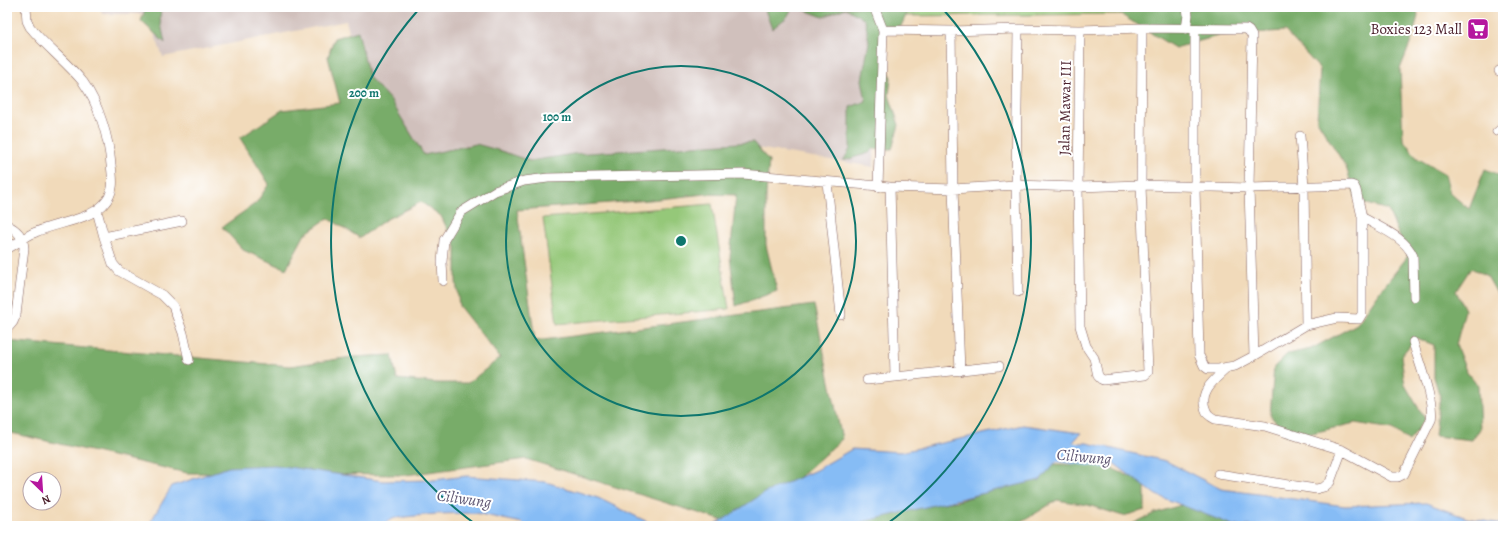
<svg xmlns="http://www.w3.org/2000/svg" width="1510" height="533" viewBox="0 0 1510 533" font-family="Alegreya,serif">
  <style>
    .industrial { fill: #d0c0bc }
    .green { fill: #95c879; stroke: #707452 }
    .forest { fill: #78ac69; stroke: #61664a }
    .water { fill: #86bcf5; stroke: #686e90 }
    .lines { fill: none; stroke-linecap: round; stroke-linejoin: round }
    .river { stroke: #86bcf5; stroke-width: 21 }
    .pedestrian-casing { stroke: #84605d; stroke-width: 8 }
    .minor-casing { stroke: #84605d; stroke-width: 10 }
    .pedestrian { stroke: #fff; stroke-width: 7 }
    .minor { stroke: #fff; stroke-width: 9 }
    .ring { fill: none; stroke: #0f766e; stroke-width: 2 }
    .labels { text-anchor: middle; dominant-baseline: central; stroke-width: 4; stroke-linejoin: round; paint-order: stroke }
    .poi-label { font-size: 15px; fill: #4a1f2b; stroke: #fff; text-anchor: end }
    .street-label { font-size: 15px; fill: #4a1f2b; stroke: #fff }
    .water-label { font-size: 16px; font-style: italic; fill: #5f5672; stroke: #fff }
    .centre { fill: #0f766e; stroke: #fff; stroke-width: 2 }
    .ring-label { font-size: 12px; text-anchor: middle; font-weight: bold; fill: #0f766e; stroke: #fff; stroke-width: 4; stroke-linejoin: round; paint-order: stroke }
  </style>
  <rect width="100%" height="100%" fill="#fff"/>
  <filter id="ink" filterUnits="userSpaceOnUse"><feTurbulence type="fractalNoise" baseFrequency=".025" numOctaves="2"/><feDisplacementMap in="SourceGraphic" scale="8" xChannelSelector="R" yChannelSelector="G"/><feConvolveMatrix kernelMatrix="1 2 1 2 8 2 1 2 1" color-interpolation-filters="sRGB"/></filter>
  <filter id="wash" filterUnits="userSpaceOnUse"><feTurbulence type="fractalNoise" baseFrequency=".012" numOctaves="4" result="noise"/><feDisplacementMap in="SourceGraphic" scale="16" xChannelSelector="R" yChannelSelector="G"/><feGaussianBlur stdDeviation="0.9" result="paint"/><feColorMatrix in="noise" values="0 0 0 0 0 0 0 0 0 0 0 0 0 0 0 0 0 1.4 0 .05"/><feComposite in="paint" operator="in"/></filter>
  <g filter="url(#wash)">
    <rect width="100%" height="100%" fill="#f1daba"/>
    <path class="industrial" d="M 100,7 L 980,7 L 876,16 L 874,167 L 757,148 L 518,168 L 386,165 L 346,21 L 163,57 L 147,14 L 102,14 Z"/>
    <path class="green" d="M 889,7 L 1139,7 L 1143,14 L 903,16 Z
      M 712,204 L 729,309 L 557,324 L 543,218 Z"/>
    <path class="forest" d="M 146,7 L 161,7 L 160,19 L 165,43 L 141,21 Z
      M 764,7 L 793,7 L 787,17 L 772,29 Z
      M 797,7 L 910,7 L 900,28 L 885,29 L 884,55 L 891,78 L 889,95 L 899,125 L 892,149 L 873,149 L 869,153 L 843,161 L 850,149 L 850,107 L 866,101 L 862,80 L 869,42 L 865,20 L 846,8 L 823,17 Z
      M 1124,7 L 1416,7 L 1418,16 L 1412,39 L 1400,69 L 1403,139 L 1417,158 L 1445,174 L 1450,193 L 1469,209 L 1485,169 L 1503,176 L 1503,291 L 1499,297 L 1487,276 L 1471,268 L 1456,291 L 1465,310 L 1456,345 L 1466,371 L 1478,386 L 1480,429 L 1472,440 L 1435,436 L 1440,397 L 1434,377 L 1434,345 L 1416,338 L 1401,356 L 1405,385 L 1425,419 L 1409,441 L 1393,429 L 1355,423 L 1308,434 L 1286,435 L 1270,415 L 1274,367 L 1287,354 L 1311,349 L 1357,324 L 1381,290 L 1408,256 L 1388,210 L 1357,201 L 1346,167 L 1317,120 L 1320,69 L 1285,31 L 1221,35 L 1175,48 L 1120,14 Z
      M 358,31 L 369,77 L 391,101 L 424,155 L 476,144 L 501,151 L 530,161 L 573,154 L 753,142 L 769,161 L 766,193 L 766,245 L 777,291 L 736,306 L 730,257 L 736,195 L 705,194 L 650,200 L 517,210 L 535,341 L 814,305 L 842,439 L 744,526 L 740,526 L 526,459 L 406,475 L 187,473 L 7,432 L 7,341 L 290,366 L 352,357 L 392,355 L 397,379 L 437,383 L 468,383 L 500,358 L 459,306 L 456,281 L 456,247 L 441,216 L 421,202 L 385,220 L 360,238 L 328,218 L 305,234 L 286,269 L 243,250 L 222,227 L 256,203 L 269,184 L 240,138 L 282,110 L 340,103 L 328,57 L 334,38 Z
      M 1055,464 L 1104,465 L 1145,483 L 1145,510 L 1123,516 L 1088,505 L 1057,500 L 1025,520 L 1011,526 L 834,526 L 875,512 L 958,501 L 1019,482 Z
      M 1191,502 L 1306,526 L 1134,526 L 1132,524 L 1155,513 Z"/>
    <path class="water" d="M 1023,425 L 1081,433 L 1040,480 L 845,526 L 714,526 L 764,493 L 816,470 L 852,449 L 901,452 Z
      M 1079,443 L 1087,443 L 1166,461 L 1221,489 L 1345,506 L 1426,503 L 1467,518 L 1503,524 L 1503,526 L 1235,526 L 1156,495 L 1112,462 L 1072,459 Z
      M 275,465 L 383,481 L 434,480 L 466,476 L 546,482 L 598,498 L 654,525 L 665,526 L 526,526 L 522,523 L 475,513 L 436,514 L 395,518 L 378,526 L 148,526 L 172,486 L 229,467 Z"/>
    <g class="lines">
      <path class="river" d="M 1038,458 L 1057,451 L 1103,457"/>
    </g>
  </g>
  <g filter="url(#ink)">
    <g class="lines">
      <g class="pedestrian-casing">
        <path id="pedestrian" d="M 1496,132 L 1503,126"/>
      </g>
      <g class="minor-casing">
        <path id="minor" d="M 874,7 L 883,30 L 878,187
          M 1186,29 L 1188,15 L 1187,7
          M 883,30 L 951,31 L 1018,29 L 1080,30 L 1142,28 L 1246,29 L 1249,31 L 1252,36 L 1249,188 L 1254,356
          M 1080,30 L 1078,187 L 1080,326 L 1086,346 L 1094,358 L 1098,376 L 1101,379 L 1103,380 L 1145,375 L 1148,372 L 1141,185 L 1142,28
          M 951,31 L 953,189 L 960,371
          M 1499,71 L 1503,69
          M 1300,136 L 1304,187 L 1306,325
          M 827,182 L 841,315
          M 890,187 L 895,376
          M 97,211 L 104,237 L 113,264 L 119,271 L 162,295 L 173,306 L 183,333 L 189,360
          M 1362,217 C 1380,228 1405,237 1413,256 L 1414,297
          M 7,225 C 17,230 23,236 24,248 L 16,315 L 13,322 L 7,329
          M 104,237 L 182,221
          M 7,249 C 17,244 25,236 36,232 C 56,223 88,220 103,205 C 115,193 113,180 111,165 C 109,139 99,104 83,82 C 67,62 46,47 30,27 L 27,21 L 26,7
          M 443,281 L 442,262 L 444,240 L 461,212 L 495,191 L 524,181 L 548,178 L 743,174 L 890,187 L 953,189 L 1016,185 L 1078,187 L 1141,185 L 1249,188 L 1351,185 L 1354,186 L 1356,190 L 1362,217 L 1362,314 L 1359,319 L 1337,318 L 1306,325 L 1254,356 L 1235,366 L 1228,367 L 1219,369 L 1208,369 L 1204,366 L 1199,355 L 1195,187 L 1195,29
          M 1018,292 L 1016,185 L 1018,29
          M 1227,368 C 1216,379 1199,390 1205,408 C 1207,414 1209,416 1215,419 L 1265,426 L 1342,450 L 1392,477 L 1398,477 L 1404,474 L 1431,420 C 1435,403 1418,360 1413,342
          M 867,380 L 999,366
          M 1218,474 L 1316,489 L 1324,487 L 1330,482 L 1342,450"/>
      </g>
      <use href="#pedestrian" class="pedestrian"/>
      <use href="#minor" class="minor"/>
    </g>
  </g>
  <g class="ring">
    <circle cx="681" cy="241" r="175"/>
    <path d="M478 526A350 350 0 0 1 419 9M943 9A350 350 0 0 1 884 526"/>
  </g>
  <defs>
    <g id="supermarket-square" transform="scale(1.15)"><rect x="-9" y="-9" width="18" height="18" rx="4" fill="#b5179e" stroke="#fff"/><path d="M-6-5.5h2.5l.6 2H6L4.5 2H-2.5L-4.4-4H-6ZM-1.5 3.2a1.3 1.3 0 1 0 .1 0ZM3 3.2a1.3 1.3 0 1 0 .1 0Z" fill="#fff"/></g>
  </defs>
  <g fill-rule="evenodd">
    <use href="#supermarket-square" x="1478" y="29"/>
  </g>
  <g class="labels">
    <g class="poi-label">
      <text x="1462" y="29">Boxies 123 Mall</text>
    </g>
    <g class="street-label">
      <text transform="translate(1065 108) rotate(-89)">Jalan Mawar III</text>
    </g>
    <g class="water-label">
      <text transform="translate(1084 457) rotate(5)">Ciliwung</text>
      <text transform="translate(464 499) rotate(8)">Ciliwung</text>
    </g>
  </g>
  <circle cx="681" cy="241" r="6" class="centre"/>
  <g class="ring-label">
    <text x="364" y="97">200 m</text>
    <text x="557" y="121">100 m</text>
  </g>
  <rect width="1510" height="533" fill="none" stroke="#fff" stroke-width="24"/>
  <g transform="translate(42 491) rotate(155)"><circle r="19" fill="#ffffff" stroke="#b7a5aa"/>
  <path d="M0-3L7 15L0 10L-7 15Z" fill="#b5179e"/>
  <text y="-6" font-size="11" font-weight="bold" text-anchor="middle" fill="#4a1f2b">N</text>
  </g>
</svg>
